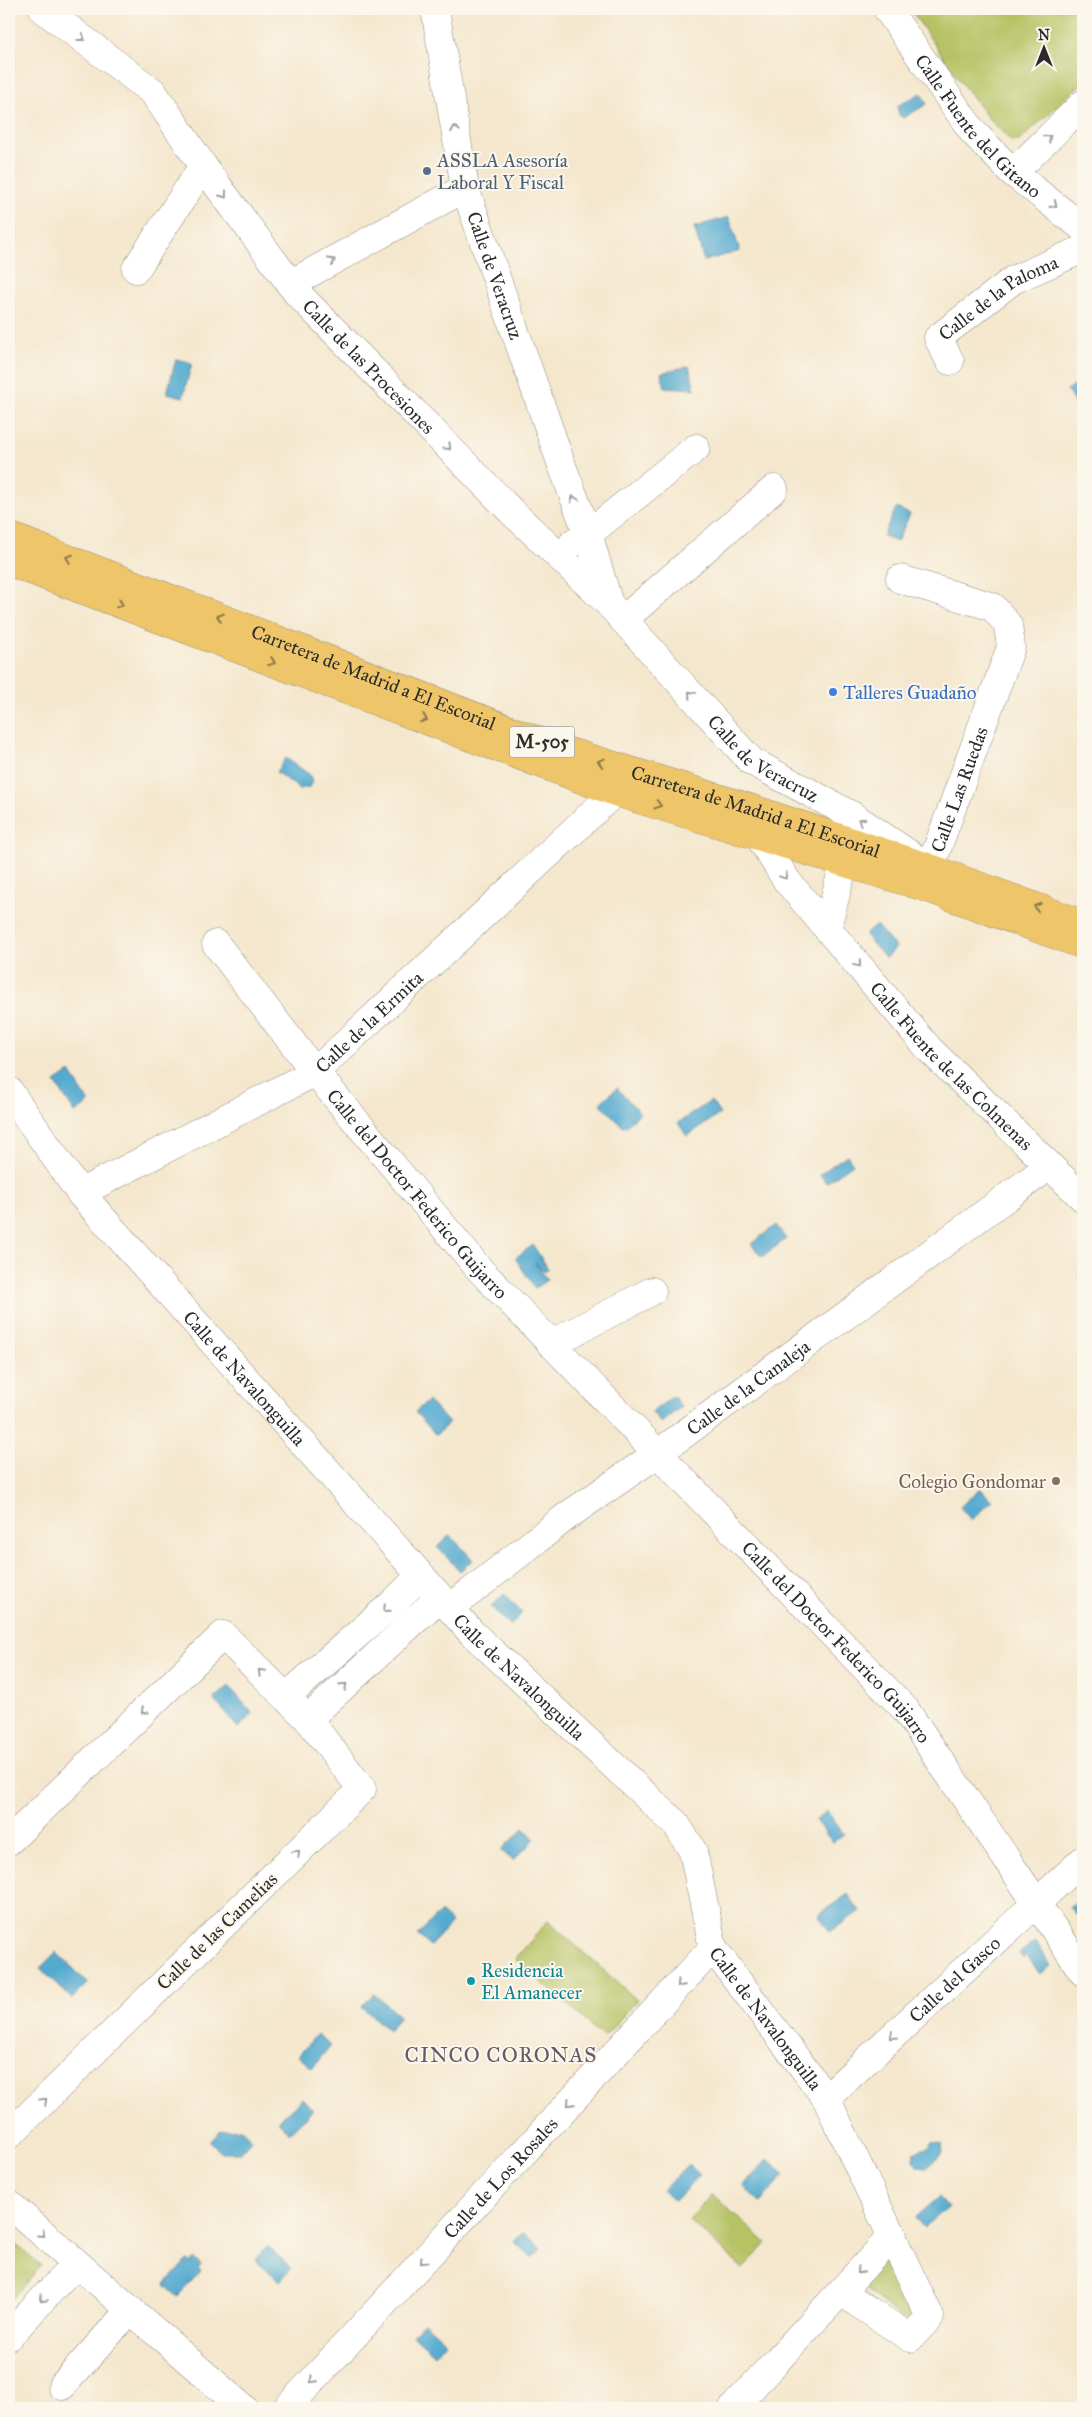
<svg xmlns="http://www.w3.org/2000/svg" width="1092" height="2417" viewBox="0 0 1092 2417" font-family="'IM FELL Great Primer',serif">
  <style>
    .green { fill: #b6c263; stroke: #707647 }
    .water { fill: #54aad0; stroke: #406a7e }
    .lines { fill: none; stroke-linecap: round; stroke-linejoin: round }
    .minor-casing { stroke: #90897c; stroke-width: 29 }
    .highway-casing { stroke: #90897c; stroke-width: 29 }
    .minor { stroke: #fff; stroke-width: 28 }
    .highway { stroke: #eec569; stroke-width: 28 }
    .oneway { stroke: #a0a0a0 }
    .oneway2 { stroke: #8c784a }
    .service-dot { fill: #5c6f8a; stroke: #fbf7ec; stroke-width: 2 }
    .shop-dot { fill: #3f7fe0; stroke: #fbf7ec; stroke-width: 2 }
    .education-dot { fill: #8d6e63; stroke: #fbf7ec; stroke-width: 2 }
    .culture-dot { fill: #0f9aa8; stroke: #fbf7ec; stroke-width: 2 }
    .labels { text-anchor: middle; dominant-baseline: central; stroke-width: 4; stroke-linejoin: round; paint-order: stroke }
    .shield { fill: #fbf7ec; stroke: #696865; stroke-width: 1 }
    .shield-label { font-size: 18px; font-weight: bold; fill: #2b2b2b }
    .street-label { font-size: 19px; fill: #2b2b2b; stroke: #fbf7ec }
    .service-label { font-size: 19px; fill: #4e5e75; stroke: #fbf7ec; text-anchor: start }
    .shop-label { font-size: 19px; fill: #366cbe; stroke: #fbf7ec; text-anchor: start }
    .education-label { font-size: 19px; fill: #785e54; stroke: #fbf7ec; text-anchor: end }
    .culture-label { font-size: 19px; fill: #0d838f; stroke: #fbf7ec; text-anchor: start }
    .quarter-label { font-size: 21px; letter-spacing: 1px; fill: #645968; stroke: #fbf7ec }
  </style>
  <rect width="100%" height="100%" fill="#fbf7ec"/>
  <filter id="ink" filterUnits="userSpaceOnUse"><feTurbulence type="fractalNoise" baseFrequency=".02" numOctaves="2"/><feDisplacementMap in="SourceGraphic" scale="10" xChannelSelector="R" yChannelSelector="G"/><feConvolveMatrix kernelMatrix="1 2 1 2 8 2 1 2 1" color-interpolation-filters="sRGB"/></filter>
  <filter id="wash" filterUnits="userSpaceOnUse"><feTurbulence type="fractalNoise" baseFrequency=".0096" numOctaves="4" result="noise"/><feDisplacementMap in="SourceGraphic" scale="20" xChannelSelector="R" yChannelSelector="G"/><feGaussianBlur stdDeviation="1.12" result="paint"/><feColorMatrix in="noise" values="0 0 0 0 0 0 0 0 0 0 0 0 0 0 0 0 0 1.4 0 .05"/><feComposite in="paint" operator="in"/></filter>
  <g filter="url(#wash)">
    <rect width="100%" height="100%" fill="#f4e7cd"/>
    <path class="green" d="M 910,9 L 1083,9 L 1083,82 L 1019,141 L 1011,141 L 989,119 L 957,77 Z
      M 548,1921 L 637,2000 L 604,2037 L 515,1959 Z
      M 712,2194 L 766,2243 L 743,2269 L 689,2220 Z
      M 9,2238 L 41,2266 L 9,2302 Z
      M 884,2257 L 916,2318 L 910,2323 L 858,2284 Z"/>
    <path class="water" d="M 921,93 L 927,104 L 903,118 L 899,115 L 897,106 Z
      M 729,217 L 740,251 L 704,261 L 694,227 Z
      M 176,359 L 192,363 L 183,397 L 167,393 Z
      M 689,366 L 695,389 L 665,387 L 661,373 Z
      M 1083,380 L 1083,399 L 1075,404 L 1067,390 Z
      M 896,508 L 910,514 L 897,542 L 883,536 Z
      M 286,758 L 310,775 L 312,782 L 309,787 L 300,789 L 276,772 Z
      M 876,925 L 896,948 L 885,958 L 865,935 Z
      M 70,1072 L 89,1103 L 75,1113 L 55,1082 Z
      M 617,1088 L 640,1113 L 624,1128 L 600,1103 Z
      M 711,1101 L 720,1114 L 687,1136 L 678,1123 Z
      M 847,1155 L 853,1164 L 826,1183 L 820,1174 Z
      M 776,1225 L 786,1239 L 762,1257 L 751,1244 Z
      M 533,1245 L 548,1269 L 544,1272 L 535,1262 L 547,1280 L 535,1288 L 515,1258 Z
      M 673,1396 L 681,1407 L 661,1423 L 652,1412 Z
      M 428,1401 L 449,1423 L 436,1435 L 415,1412 Z
      M 980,1488 L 992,1501 L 971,1520 L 960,1507 Z
      M 450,1535 L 473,1560 L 460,1571 L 437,1547 Z
      M 504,1594 L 522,1613 L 510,1626 L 491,1607 Z
      M 229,1686 L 253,1714 L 238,1728 L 214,1699 Z
      M 827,1811 L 844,1834 L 832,1842 L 816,1820 Z
      M 524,1828 L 535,1839 L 513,1861 L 501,1850 Z
      M 848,1894 L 860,1911 L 830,1932 L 818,1915 Z
      M 1083,1895 L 1083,1915 L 1079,1918 L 1069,1907 Z
      M 440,1912 L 452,1923 L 430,1946 L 418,1935 Z
      M 1035,1942 L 1051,1966 L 1040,1974 L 1027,1956 L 1023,1959 L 1019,1953 Z
      M 56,1952 L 88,1983 L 72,1999 L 40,1968 Z
      M 374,1993 L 400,2017 L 388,2030 L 362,2007 Z
      M 317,2034 L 331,2045 L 312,2068 L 298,2056 Z
      M 302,2098 L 313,2110 L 289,2133 L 278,2121 Z
      M 241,2129 L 252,2139 L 241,2152 L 221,2152 L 210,2142 L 221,2130 Z
      M 933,2142 L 942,2144 L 943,2153 L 927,2168 L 918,2167 L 913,2160 L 914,2153 L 922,2149 L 927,2149 Z
      M 768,2159 L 785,2175 L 760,2202 L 743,2186 Z
      M 688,2164 L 700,2175 L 675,2201 L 663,2190 Z
      M 939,2197 L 948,2207 L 924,2228 L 915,2218 Z
      M 523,2232 L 541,2248 L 532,2258 L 514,2242 Z
      M 267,2246 L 292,2268 L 280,2281 L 255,2260 Z
      M 194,2259 L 201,2265 L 198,2268 L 201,2271 L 177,2297 L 164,2285 L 187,2260 L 191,2263 Z
      M 424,2322 L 446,2342 L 435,2355 L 413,2335 Z"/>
  </g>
  <g filter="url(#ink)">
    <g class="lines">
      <g class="minor-casing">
        <g id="minor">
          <path id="s1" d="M 43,9 L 153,92 L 203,166 L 297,293 L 511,511 L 608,603"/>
          <path id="s2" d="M 435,9 L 465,188 L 561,463 L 588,534 L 609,604 L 751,761 L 853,816 L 930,868 L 1011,647 L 1008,625 L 993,607 L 900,579"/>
          <path id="s3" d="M 887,9 L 973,132 L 1013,173 L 1083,228"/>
          <path d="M 1013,173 L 1083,104"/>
          <path d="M 136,269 L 203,166"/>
          <path d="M 290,284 L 465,188"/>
          <path id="s4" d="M 950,361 L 938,338 L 1013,280 L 1083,249"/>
          <path d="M 573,543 L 588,534 L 696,448"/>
          <path d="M 623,620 L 774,489"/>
          <path id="s5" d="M 758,835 L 787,881 L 930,1050 L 1083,1198"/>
          <path d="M 827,927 L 844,864"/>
          <path id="s6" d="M 216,944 L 315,1072 L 480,1270 L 905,1709 L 1083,1972"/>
          <path id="s7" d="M 9,1091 L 80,1193 L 472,1633 L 676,1824 L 693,1851 L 713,1948 L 826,2098 L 930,2317 L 910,2338 L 841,2292"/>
          <path id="s8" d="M 80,1193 L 315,1072 L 615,792"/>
          <path d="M 551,1344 L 652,1291"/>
          <path id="s9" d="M 450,1608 L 567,1516 L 657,1454 L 1048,1167"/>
          <path d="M 286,1697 L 392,1604 L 421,1575"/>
          <path d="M 308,1719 L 440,1597"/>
          <path d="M 9,1841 L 223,1635 L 308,1719 L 362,1789 L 9,2135"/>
          <path id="s10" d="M 826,2098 L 1083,1860"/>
          <path d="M 9,2204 L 243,2408"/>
          <path d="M 9,2336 L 76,2263"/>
          <path d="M 62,2386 L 130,2310"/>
          <path id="s11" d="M 287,2408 L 713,1948"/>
          <path d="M 733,2408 L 893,2235"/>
        </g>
      </g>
      <g class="highway-casing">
        <g id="highway">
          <path id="s12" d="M 9,536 L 557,748 L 738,804 L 930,868 L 1083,924"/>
          <path d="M 9,562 L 615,792 L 927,888 L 1083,945"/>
        </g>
      </g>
      <use href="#minor" class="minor"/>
      <use href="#highway" class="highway"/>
    </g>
    <defs><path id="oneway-chevron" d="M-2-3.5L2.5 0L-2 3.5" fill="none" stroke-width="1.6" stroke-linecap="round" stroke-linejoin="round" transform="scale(1.25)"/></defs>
    <g class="oneway">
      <use href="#oneway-chevron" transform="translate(82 38) rotate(37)"/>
      <use href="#oneway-chevron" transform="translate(455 129) rotate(-100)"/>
      <use href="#oneway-chevron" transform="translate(1048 138) rotate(-44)"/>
      <use href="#oneway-chevron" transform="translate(224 195) rotate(54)"/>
      <use href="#oneway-chevron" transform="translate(1054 205) rotate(39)"/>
      <use href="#oneway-chevron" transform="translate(332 261) rotate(-29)"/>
      <use href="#oneway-chevron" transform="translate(448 447) rotate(45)"/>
      <use href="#oneway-chevron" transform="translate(574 499) rotate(-111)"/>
      <use href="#oneway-chevron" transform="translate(691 694) rotate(-132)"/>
      <use href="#oneway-chevron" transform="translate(861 821) rotate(-146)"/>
      <use href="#oneway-chevron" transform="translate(784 876) rotate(56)"/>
      <use href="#oneway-chevron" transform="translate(858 964) rotate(50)"/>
      <use href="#oneway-chevron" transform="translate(386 1609) rotate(139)"/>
      <use href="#oneway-chevron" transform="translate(261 1672) rotate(-135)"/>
      <use href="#oneway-chevron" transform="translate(344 1686) rotate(-43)"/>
      <use href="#oneway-chevron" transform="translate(144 1711) rotate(136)"/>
      <use href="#oneway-chevron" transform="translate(297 1853) rotate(-44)"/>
      <use href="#oneway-chevron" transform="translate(680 1984) rotate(133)"/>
      <use href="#oneway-chevron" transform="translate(893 2036) rotate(137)"/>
      <use href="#oneway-chevron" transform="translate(44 2101) rotate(-44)"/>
      <use href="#oneway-chevron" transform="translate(570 2103) rotate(133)"/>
      <use href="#oneway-chevron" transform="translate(42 2234) rotate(42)"/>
      <use href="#oneway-chevron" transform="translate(423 2261) rotate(133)"/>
      <use href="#oneway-chevron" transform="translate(860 2271) rotate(133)"/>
      <use href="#oneway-chevron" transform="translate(43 2299) rotate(133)"/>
      <use href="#oneway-chevron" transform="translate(313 2380) rotate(133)"/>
    </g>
    <g class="oneway2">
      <use href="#oneway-chevron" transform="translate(69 558) rotate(-159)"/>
      <use href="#oneway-chevron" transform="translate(120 604) rotate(21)"/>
      <use href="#oneway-chevron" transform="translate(220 617) rotate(-159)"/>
      <use href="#oneway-chevron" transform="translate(272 662) rotate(21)"/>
      <use href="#oneway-chevron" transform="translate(424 719) rotate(21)"/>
      <use href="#oneway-chevron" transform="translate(601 762) rotate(-163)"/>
      <use href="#oneway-chevron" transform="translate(658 805) rotate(16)"/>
      <use href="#oneway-chevron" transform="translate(1037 907) rotate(-160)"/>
    </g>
  </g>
  <circle class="service-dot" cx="427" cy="171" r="5"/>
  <circle class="shop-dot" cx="833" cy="692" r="5"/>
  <circle class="education-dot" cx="1056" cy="1481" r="5"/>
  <circle class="culture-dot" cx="471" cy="1981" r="5"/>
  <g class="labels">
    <rect class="shield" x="509.5" y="726.5" width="65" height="31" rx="4"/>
    <g class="shield-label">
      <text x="542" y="742">M-505</text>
    </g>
    <g class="street-label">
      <text stroke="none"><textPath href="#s3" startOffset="149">Calle Fuente del Gitano</textPath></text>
      <text stroke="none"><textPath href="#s2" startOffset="274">Calle de Veracruz</textPath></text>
      <text stroke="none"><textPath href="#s4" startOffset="99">Calle de la Paloma</textPath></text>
      <text stroke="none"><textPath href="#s1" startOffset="488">Calle de las Procesiones</textPath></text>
      <text stroke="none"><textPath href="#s12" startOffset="391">Carretera de Madrid a El Escorial</textPath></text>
      <text stroke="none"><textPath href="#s2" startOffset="842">Calle de Veracruz</textPath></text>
      <text stroke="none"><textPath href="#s2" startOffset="1126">Calle Las Ruedas</textPath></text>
      <text stroke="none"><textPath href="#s12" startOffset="796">Carretera de Madrid a El Escorial</textPath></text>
      <text stroke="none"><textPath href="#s8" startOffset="338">Calle de la Ermita</textPath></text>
      <text stroke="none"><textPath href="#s5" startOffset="302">Calle Fuente de las Colmenas</textPath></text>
      <text stroke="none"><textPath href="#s6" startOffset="321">Calle del Doctor Federico Guijarro</textPath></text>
      <text stroke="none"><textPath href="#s7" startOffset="372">Calle de Navalonguilla</textPath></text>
      <text stroke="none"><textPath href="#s9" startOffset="371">Calle de la Canaleja</textPath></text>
      <text stroke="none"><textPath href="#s6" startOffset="935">Calle del Doctor Federico Guijarro</textPath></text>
      <text stroke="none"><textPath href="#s7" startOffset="778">Calle de Navalonguilla</textPath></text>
      <text transform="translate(217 1931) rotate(-44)">Calle de las Camelias</text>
      <text stroke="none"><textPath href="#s10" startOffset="175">Calle del Gasco</textPath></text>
      <text stroke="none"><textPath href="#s7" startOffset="1212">Calle de Navalonguilla</textPath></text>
      <text stroke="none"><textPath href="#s11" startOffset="314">Calle de Los Rosales</textPath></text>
    </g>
    <g class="service-label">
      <text x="437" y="160">ASSLA Asesoría<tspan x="437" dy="22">Laboral Y Fiscal</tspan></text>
    </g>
    <g class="shop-label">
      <text x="843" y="692">Talleres Guadaño</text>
    </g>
    <g class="education-label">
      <text x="1046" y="1481">Colegio Gondomar</text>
    </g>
    <g class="culture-label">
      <text x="481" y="1970">Residencia<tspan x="481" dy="22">El Amanecer</tspan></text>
    </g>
    <g class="quarter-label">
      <text x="501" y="2055">CINCO CORONAS</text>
    </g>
  </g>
  <rect width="1092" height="2417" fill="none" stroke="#fbf7ec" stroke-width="30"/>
  <g transform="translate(1044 48)" stroke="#fbf7ec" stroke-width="4" paint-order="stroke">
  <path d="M0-4L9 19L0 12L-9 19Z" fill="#2b2b2b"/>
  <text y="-8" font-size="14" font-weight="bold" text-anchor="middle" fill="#2b2b2b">N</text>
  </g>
</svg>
